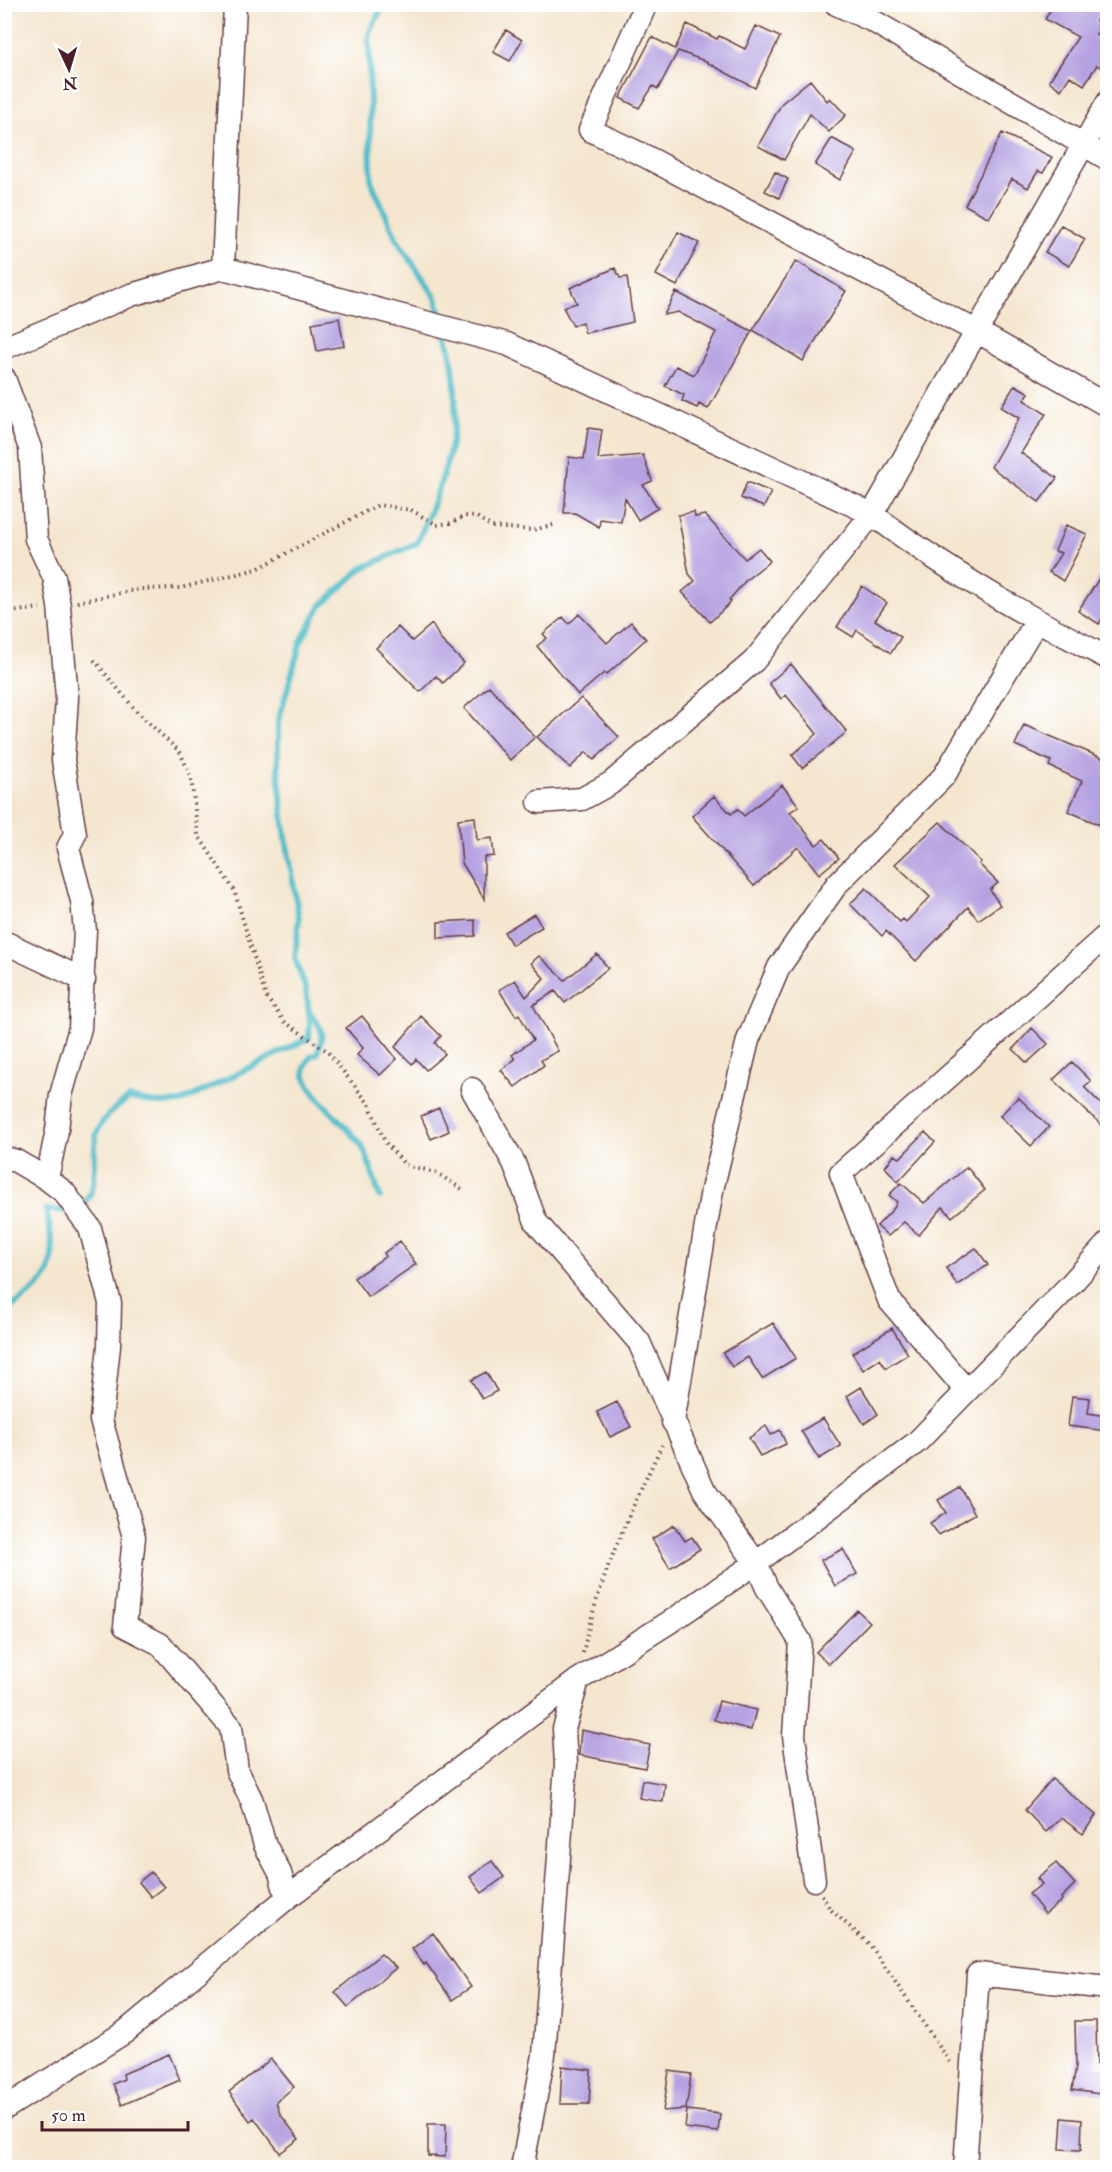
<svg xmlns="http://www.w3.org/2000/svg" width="1112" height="2172" viewBox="0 0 1112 2172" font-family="'IM FELL Double Pica',serif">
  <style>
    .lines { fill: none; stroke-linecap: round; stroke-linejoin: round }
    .stream { stroke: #4ebcc8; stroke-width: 6 }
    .building { fill: #b5a2e1 }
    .street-casing { stroke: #643d44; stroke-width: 25 }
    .path { stroke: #643d44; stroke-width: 4; stroke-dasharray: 1.5 4.5; stroke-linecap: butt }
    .street { stroke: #fff; stroke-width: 22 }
  </style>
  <rect width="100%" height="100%" fill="#fff"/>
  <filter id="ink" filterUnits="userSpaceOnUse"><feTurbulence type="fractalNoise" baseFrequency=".0167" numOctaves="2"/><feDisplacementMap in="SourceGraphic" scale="12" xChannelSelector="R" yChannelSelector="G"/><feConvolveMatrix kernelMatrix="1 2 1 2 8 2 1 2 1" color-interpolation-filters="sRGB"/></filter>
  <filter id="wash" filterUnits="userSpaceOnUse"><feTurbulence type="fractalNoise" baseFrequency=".008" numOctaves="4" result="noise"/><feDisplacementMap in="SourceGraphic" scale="24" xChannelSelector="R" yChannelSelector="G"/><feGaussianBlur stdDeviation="1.35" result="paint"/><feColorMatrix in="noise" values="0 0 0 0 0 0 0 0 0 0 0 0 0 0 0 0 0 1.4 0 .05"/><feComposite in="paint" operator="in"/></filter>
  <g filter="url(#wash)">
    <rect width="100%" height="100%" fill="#f4e6cf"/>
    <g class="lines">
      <path class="stream" d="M 384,4 L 369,33 L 371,181 L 397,240 L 436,298 L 443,320
        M 309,1011 C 323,1029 325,1033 317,1054 L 311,1056 C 309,1060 306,1064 305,1068 C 299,1089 351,1127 361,1145 C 371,1162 373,1179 380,1197
        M 80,1206 C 101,1192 92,1157 96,1136 C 99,1120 117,1107 129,1098 L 156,1103 L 181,1102 L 309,1038 L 310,1020 L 306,990 L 295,958 L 299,919 L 284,825 L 278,768 L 278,722 L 301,641 L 320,607 L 361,569 L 417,543 C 449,469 468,414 446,333
        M 4,1312 C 57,1277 58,1269 46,1210 L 71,1211"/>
    </g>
    <g id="blocks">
      <path class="building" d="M 1054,4 L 1087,4 L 1101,13 L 1096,21 L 1102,25 L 1096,34 L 1107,41 L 1107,55 L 1100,67 L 1097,65 L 1084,85 L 1070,76 L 1061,90 L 1049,81 L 1078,37 L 1045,19 Z
        M 687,24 L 717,39 L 719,36 L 745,49 L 756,26 L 780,37 L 755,88 L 702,60 L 678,51 L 658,89 L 653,86 L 639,108 L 620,98 L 652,37 L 675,49 Z
        M 506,30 L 522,40 L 510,61 L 493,52 Z
        M 810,80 L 827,101 L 830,98 L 846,115 L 829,132 L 810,114 L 784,160 L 758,146 L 782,103 Z
        M 1002,133 L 1052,157 L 1043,173 L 1038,171 L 1028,188 L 1012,179 L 989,218 L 965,205 Z
        M 832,138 L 856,152 L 840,180 L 815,165 Z
        M 775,172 L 788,179 L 779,198 L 765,191 Z
        M 1061,225 L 1085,239 L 1069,266 L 1045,252 Z
        M 678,232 L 699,243 L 677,286 L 656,275 Z
        M 796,261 L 846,291 L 803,361 L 753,330 Z
        M 615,268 L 620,278 L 627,277 L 633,322 L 585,333 L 582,322 L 573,326 L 563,307 L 577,303 L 570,288 Z
        M 676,292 L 752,331 L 708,409 L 699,404 L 697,408 L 682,401 L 684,395 L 665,386 L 676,366 L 694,375 L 716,332 L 678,312 L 664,315 Z
        M 339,318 L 344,346 L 317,351 L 312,323 Z
        M 1015,385 L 1029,393 L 1024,400 L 1046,414 L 1021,453 L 1057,478 L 1039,502 L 991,467 L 1019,418 L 1001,407 Z
        M 588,428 L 602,430 L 598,459 L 643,455 L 652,481 L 643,485 L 658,508 L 638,520 L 625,498 L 621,522 L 600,519 L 599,527 L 575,513 L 564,513 L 569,457 L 584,459 Z
        M 747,482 L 771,492 L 764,507 L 741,498 Z
        M 694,512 L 695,517 L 705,515 L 745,559 L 759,548 L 770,561 L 746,580 L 729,600 L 731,602 L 710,622 L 682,592 L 695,581 L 689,574 L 678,515 Z
        M 1066,525 L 1087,534 L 1063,581 L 1049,572 L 1061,553 L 1055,551 Z
        M 1107,566 L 1107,611 L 1099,624 L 1078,611 Z
        M 862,586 L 887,603 L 875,620 L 901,637 L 891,653 L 857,630 L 853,637 L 837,627 Z
        M 579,614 L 607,643 L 631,622 L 646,639 L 606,675 L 604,673 L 578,695 L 537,646 L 547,638 L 543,634 L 563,617 L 569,624 Z
        M 432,624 L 441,640 L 464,663 L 443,683 L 436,676 L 420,692 L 376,648 L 398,627 L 412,641 Z
        M 791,664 L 847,732 L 802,768 L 792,755 L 817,734 L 786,695 L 781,699 L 769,683 Z
        M 489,686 L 535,737 L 510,760 L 464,708 Z
        M 581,698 L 619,737 L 594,760 L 586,752 L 570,768 L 537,737 Z
        M 1024,725 L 1107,760 L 1107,828 L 1068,811 L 1082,781 L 1049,766 L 1051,761 L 1015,745 Z
        M 782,785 L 799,806 L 790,812 L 816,845 L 824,839 L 839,858 L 819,874 L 798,847 L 754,886 L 692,816 L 714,796 L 731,814 L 738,809 L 744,816 Z
        M 475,817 L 477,840 L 492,838 L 494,856 L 484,857 L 484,899 L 462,863 L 458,819 Z
        M 940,822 L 981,862 L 979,864 L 998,883 L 990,890 L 1000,905 L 978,920 L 968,907 L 916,961 L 886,931 L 882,936 L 850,904 L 866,888 L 900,922 L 903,919 L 906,922 L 930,897 L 895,864 Z
        M 534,914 L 542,927 L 512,945 L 504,932 Z
        M 475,920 L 475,936 L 438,938 L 438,922 Z
        M 597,954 L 608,968 L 565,1003 L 555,991 L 533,1005 L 558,1051 L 541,1060 L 544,1065 L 515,1087 L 501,1070 L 515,1059 L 512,1055 L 533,1040 L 519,1014 L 516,1016 L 499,990 L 515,980 L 526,997 L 544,978 L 531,963 L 539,956 L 565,980 Z
        M 362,1016 L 397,1059 L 380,1075 L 357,1055 L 363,1048 L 346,1028 Z
        M 421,1016 L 441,1036 L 435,1043 L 445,1054 L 426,1070 L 416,1059 L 412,1064 L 395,1047 Z
        M 1032,1028 L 1048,1044 L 1027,1063 L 1013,1049 Z
        M 1072,1062 L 1091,1081 L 1084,1087 L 1107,1110 L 1107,1130 L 1053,1080 Z
        M 1018,1097 L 1049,1127 L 1031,1146 L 1000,1116 Z
        M 439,1108 L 449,1131 L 431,1139 L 421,1116 Z
        M 925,1132 L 935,1142 L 898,1182 L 885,1167 L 894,1155 L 900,1158 Z
        M 967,1167 L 985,1190 L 952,1217 L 943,1207 L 919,1235 L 904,1222 L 888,1236 L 877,1226 L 894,1208 L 897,1202 L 889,1195 L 901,1183 L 924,1203 Z
        M 400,1241 L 416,1264 L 368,1297 L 354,1278 L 386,1256 L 384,1253 Z
        M 976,1248 L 988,1265 L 957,1285 L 946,1268 Z
        M 773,1323 L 796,1358 L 762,1379 L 748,1357 L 732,1367 L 723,1353 Z
        M 892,1328 L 908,1354 L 886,1368 L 880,1359 L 863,1370 L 852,1353 Z
        M 486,1372 L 497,1391 L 482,1399 L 471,1380 Z
        M 861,1387 L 878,1414 L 864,1424 L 847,1396 Z
        M 1072,1396 L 1090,1398 L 1088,1413 L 1107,1416 L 1107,1431 L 1068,1426 Z
        M 617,1402 L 631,1427 L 610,1437 L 597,1412 Z
        M 823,1418 L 841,1446 L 819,1459 L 801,1431 Z
        M 766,1426 L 771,1435 L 780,1430 L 786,1444 L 760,1456 L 749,1438 Z
        M 960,1487 L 975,1514 L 939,1535 L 930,1523 L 946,1513 L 938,1500 Z
        M 674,1525 L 685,1541 L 692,1537 L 700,1549 L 670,1568 L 652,1539 Z
        M 843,1549 L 857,1574 L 835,1586 L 821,1560 Z
        M 857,1610 L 870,1622 L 829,1664 L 816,1652 Z
        M 719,1701 L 756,1710 L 751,1730 L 714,1720 Z
        M 581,1730 L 650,1745 L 645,1768 L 579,1755 Z
        M 1052,1779 L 1096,1815 L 1083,1834 L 1061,1818 L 1046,1832 L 1025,1810 Z
        M 642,1780 L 665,1784 L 663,1802 L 639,1798 Z
        M 492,1861 L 504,1877 L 482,1893 L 470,1877 Z
        M 1056,1863 L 1075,1884 L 1061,1898 L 1062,1900 L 1045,1914 L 1029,1894 L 1042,1884 L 1037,1878 Z
        M 151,1872 L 164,1887 L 151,1897 L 139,1882 Z
        M 433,1933 L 471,1987 L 452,2000 L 426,1963 L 424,1965 L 412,1949 Z
        M 381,1954 L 396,1968 L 348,2007 L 335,1992 Z
        M 1075,2021 L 1096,2021 L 1097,2066 L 1107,2067 L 1107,2095 L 1072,2090 L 1076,2066 Z
        M 169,2054 L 180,2080 L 122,2105 L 113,2084 L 124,2079 L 123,2074 Z
        M 271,2059 L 294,2087 L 276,2102 L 280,2114 L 299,2139 L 280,2153 L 254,2118 L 250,2121 L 229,2092 Z
        M 562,2066 L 591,2070 L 589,2104 L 560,2104 Z
        M 669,2071 L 691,2074 L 686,2109 L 663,2111 Z
        M 687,2110 L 720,2114 L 718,2132 L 685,2128 Z
        M 1062,2118 L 1082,2120 L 1081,2150 L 1060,2149 Z
        M 428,2124 L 446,2124 L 445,2157 L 428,2156 Z"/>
    </g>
  </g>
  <g filter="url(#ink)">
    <use href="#blocks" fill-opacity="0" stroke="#643d44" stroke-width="1.5"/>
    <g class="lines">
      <g class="street-casing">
        <path id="street" d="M 646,4 L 590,130 L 645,156 L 978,332 L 1108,406
          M 836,4 L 873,21 L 1108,159
          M 223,268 L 235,4
          M 4,348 L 131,295 L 223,268 L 507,344 L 872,514 C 946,570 1025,616 1108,658
          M 4,378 L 30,448 L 36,539 L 54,577 L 59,606 L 67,697 L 63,760 L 75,834 L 68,848 L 82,901 L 85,931 L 80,1028 L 61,1095 L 57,1130 L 47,1179 L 64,1192 L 90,1228 L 110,1303 L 109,1346 L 101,1420 L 134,1537 L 125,1626 L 160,1644 L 231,1727 L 237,1770 L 252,1801 L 265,1845 L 280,1873 L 287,1898
          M 539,802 L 582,799 L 611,783 L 754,661 L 872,514 L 1108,102
          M 4,942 L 84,980
          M 472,1089 L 514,1163 L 536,1222 L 639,1342 L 704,1490 L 756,1563 L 767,1588 L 800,1641 L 794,1736 L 814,1880
          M 4,1158 L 16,1161 L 47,1179
          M 966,1390 L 889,1300 L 841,1173 L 1108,934
          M 673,1422 L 712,1190 L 748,1040 L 779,967 L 837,884 L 944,776 L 1036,622
          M 4,2109 L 125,2032 L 287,1898 L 578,1680 L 676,1618 L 756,1563 L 917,1442 L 1070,1285 L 1108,1243
          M 522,2168 L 544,2055 L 566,1765 L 564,1729 L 578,1680
          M 965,2168 L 978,1974 L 1108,1988"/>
      </g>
      <path class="path" d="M 77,602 L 140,589 L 180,588 L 257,569 L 378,505 L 411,510 L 437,525 L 450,523 L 465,516 L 477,517 L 492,527 L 533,530 L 557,524
        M 4,613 L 40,608
        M 94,660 L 138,713 L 180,752 L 191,777 L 198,835 L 234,890 L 266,997 L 285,1022 L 327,1051 L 369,1104 L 385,1142 L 405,1165 L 435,1172 L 465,1191
        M 583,1653 C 598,1579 630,1512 662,1445
        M 822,1895 L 830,1909 L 870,1945 L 952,2065"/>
      <use href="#street" class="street"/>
    </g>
  </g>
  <rect width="1112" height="2172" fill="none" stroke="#fff" stroke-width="24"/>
  <g transform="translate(69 69) rotate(176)" stroke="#ffffff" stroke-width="4.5" paint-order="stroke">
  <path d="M0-4.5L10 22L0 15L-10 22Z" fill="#4a1f2b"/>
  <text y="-9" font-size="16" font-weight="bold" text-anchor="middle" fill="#4a1f2b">N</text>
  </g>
  <path d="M42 2121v9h146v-9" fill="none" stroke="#4a1f2b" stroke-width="3"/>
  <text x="51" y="2121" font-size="18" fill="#4a1f2b" stroke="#ffffff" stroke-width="4.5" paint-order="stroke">50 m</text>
</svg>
